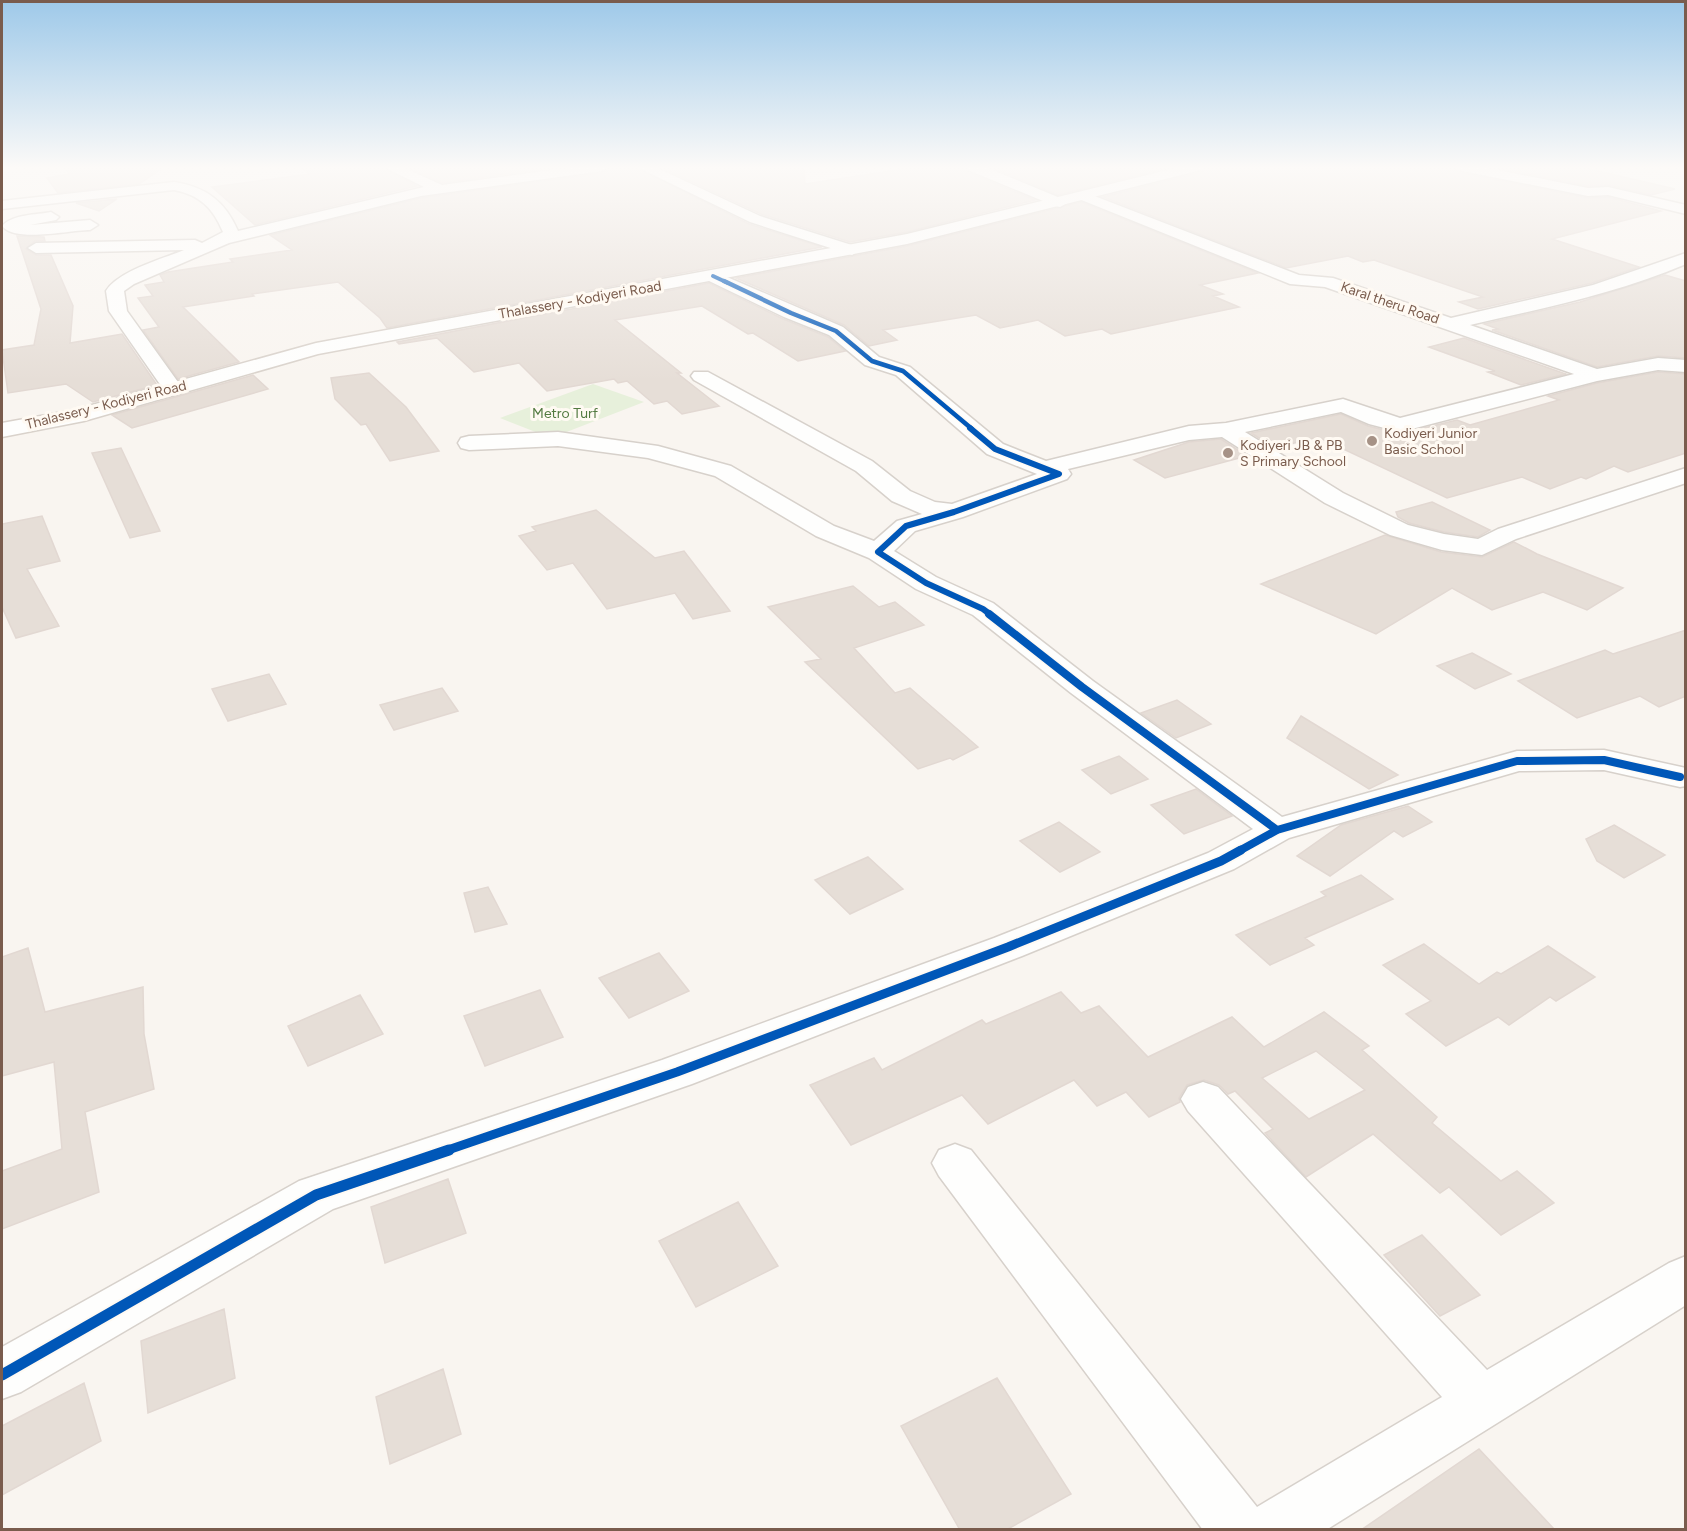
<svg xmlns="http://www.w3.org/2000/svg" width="1687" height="1531" viewBox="0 0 1687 1531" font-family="Figtree,sans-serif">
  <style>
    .green { fill: #e7f0db }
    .building { fill: #e6ded7; stroke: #e2d8d2; stroke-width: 1.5; fill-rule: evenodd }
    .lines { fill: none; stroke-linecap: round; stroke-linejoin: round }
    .street-casing { stroke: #d7d1cb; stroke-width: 3 }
    .secondary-casing { stroke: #d9d2cb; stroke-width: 3 }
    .street { fill: #fefefd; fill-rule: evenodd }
    .secondary { fill: #fefefd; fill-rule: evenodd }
    .cycleway-far5-casing { stroke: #fffaf3; stroke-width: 5 }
    .cycleway-far4-casing { stroke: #fffaf3; stroke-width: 7 }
    .cycleway-far3-casing { stroke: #fffaf3; stroke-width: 9 }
    .cycleway-far2-casing { stroke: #fffaf3; stroke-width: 11 }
    .cycleway-far1-casing { stroke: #fffaf3; stroke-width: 13 }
    .cycleway-casing { stroke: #fffaf3; stroke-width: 15 }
    .cycleway-far5 { stroke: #0057b8; stroke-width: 4 }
    .cycleway-far4 { stroke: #0057b8; stroke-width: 4.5 }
    .cycleway-far3 { stroke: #0057b8; stroke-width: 6 }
    .cycleway-far2 { stroke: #0057b8; stroke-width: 8 }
    .cycleway-far1 { stroke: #0057b8; stroke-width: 9 }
    .cycleway { stroke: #0057b8; stroke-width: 11 }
    .poi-dot { fill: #a69286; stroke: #fffaf3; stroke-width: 2 }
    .labels { text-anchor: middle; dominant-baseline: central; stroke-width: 6; stroke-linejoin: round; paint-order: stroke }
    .far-street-label { font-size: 14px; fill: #7a5c4d; stroke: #fffaf3 }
    .far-park-label { font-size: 14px; fill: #537a41; stroke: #fffaf3 }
    .far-poi-label { font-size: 14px; fill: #7a5c4d; stroke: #fffaf3; text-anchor: start }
  </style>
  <rect width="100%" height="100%" fill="#f9f5f0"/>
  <path class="green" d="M 593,384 L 644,402 L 551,438 L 500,418 Z"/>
  <path class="building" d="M 66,167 L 164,167 L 139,184 L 58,193 L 47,178 L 69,174 Z
    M 301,167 L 382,167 L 417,186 L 255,225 L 212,187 L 310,174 Z
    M 407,167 L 557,167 L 442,183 Z
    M 611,167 L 635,167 L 749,224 L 822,247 L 387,328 L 380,318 L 338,282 L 252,294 L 254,296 L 183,307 L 239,362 L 178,379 L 143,330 L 159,327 L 138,298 L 153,296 L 145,285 L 164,282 L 160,275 L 168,272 L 233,262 L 230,259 L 292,250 L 270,235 L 421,198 L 602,173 Z
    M 660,167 L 804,167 L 805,184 L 917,167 L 964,167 L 967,172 L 1035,200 L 907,232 L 850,242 L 761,214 Z
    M 991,167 L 1171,167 L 1058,195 Z
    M 1205,167 L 1453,167 L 1462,173 L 1588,198 L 1608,197 L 1661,211 L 1552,239 L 1639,267 L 1592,283 L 1478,309 L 1459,302 L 1483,297 L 1374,260 L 1363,262 L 1348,256 L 1286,268 L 1103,197 L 1202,172 Z
    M 1493,167 L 1581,167 L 1675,189 L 1651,195 L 1609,185 L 1588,186 Z
    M 117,199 L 99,211 L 76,203 Z
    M 1081,202 L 1258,273 L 1200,285 L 1223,294 L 1213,296 L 1239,307 L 1111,334 L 1102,329 L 1065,336 L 1038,320 L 1000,328 L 976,315 L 883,330 L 897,340 L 869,346 L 844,325 L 736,278 L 907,246 Z
    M 17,236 L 44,237 L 45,241 L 35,241 L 26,249 L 36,255 L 51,255 L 73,306 L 70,343 L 122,334 L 157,385 L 93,402 L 66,384 L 8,393 L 2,350 L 34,345 L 41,309 Z
    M 1665,275 L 1686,281 L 1686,358 L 1658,356 L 1597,367 L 1492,330 L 1498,329 L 1484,324 L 1580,302 Z
    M 709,283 L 783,319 L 828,337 L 845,351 L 798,361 L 753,333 L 748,334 L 702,306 L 615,320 L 681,373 L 677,373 L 719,406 L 682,414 L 667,401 L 654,404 L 627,381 L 618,383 L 614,379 L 547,391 L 519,363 L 474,372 L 437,338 L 399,344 L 397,342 Z
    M 1464,338 L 1566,374 L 1521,385 L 1488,372 L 1495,371 L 1429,347 Z
    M 1658,372 L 1686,374 L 1686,453 L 1628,472 L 1614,466 L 1586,479 L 1581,477 L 1550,489 L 1522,477 L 1447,498 L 1318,437 L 1275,448 L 1251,433 L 1341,414 L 1368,426 L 1399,434 L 1457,420 L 1470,425 L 1559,400 L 1548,396 L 1597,383 Z
    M 369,373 L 406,407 L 439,451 L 390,461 L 366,424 L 361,425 L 335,399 L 331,378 Z
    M 253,375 L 268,389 L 132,428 L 112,415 Z
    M 1221,439 L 1247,456 L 1165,478 L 1134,460 L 1189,442 Z
    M 121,448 L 160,531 L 130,538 L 92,453 Z
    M 1432,502 L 1490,530 L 1478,537 L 1444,532 L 1409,523 L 1398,517 L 1396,512 Z
    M 596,510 L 655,558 L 684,551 L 730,611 L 693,619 L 675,593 L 607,609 L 573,563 L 547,570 L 519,536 L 536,531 L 532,527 Z
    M 42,516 L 60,561 L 27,569 L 59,626 L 16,638 L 2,607 L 2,524 Z
    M 1385,535 L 1441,552 L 1482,557 L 1514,542 L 1537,554 L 1623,588 L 1587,610 L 1543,592 L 1492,610 L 1452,588 L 1376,634 L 1261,584 Z
    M 853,586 L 879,607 L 895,602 L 924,625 L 854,648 L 895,693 L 910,688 L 978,747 L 953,760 L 950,758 L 918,769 L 805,662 L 821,659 L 768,607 Z
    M 1686,630 L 1686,696 L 1659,707 L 1640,696 L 1577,718 L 1518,681 L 1605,650 L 1613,654 Z
    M 1472,653 L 1511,674 L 1475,689 L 1437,666 Z
    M 269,674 L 286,704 L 228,721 L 212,689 Z
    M 442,688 L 458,711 L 394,730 L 380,705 Z
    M 1177,700 L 1211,724 L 1176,738 L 1141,713 Z
    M 1301,716 L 1398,775 L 1369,789 L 1287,738 Z
    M 1119,756 L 1148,779 L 1111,794 L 1082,770 Z
    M 1196,789 L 1232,816 L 1184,834 L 1151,805 Z
    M 1408,806 L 1432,822 L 1403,837 L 1394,831 L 1330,876 L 1297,856 L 1341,825 Z
    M 1059,822 L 1100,852 L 1060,872 L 1020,841 Z
    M 1614,825 L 1665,855 L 1624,878 L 1597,861 L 1586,839 Z
    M 868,857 L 903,889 L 850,914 L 815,880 Z
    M 1361,875 L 1393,899 L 1305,938 L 1314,945 L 1270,965 L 1236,935 L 1326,896 L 1321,892 Z
    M 488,887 L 507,924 L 475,932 L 464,893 Z
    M 1424,944 L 1479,984 L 1497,972 L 1501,974 L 1548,946 L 1595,977 L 1556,1001 L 1550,997 L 1509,1025 L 1498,1017 L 1446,1046 L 1406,1014 L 1431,1001 L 1383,965 Z
    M 28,948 L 45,1012 L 143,987 L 144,1034 L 154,1089 L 85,1112 L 99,1192 L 2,1229 L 2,1171 L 62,1149 L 54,1062 L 2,1076 L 2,957 Z
    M 659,953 L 689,991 L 629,1018 L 599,978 Z
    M 540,990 L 563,1037 L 485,1066 L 464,1016 Z
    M 1061,992 L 1081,1013 L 1099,1006 L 1148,1057 L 1232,1017 L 1264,1047 L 1324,1012 L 1369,1046 L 1362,1050 L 1437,1117 L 1432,1123 L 1501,1181 L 1517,1171 L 1554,1203 L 1501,1235 L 1449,1187 L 1440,1193 L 1373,1134 L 1306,1177 L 1265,1133 L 1273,1129 L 1235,1091 L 1228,1094 L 1219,1085 L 1204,1080 L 1187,1085 L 1179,1098 L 1180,1102 L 1149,1117 L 1126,1092 L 1097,1106 L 1074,1080 L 988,1124 L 962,1095 L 851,1145 L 810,1085 L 874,1058 L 882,1070 L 982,1020 L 986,1024 ZM 1316,1051 L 1365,1090 L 1309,1119 L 1262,1078 Z
    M 360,995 L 383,1034 L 308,1066 L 288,1026 Z
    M 448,1179 L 466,1233 L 385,1263 L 371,1207 Z
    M 738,1202 L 778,1266 L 696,1307 L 659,1241 Z
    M 1422,1235 L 1480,1295 L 1440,1316 L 1384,1255 Z
    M 224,1309 L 235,1378 L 148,1413 L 141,1341 Z
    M 443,1369 L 461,1434 L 390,1464 L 376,1397 Z
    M 997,1378 L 1071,1494 L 1006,1530 L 960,1530 L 901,1426 Z
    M 84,1383 L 101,1441 L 2,1495 L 2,1426 Z
    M 1479,1449 L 1555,1530 L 1361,1530 Z"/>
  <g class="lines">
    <g class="street-casing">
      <path id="street" d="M 384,167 L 402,167 L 442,185 L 573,167 L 609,167 L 602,171 L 421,196 L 229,243 L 134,284 L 124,291 L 127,311 L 183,389 L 180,393 L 173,395 L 166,393 L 109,311 L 106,291 C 118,271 162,259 184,250 L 36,253 L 28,248 L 36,243 L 195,240 L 202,243 L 223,232 C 213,208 200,195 174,190 L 2,209 L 2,201 L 174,182 C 206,187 225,201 238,231 L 424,187 Z
        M 637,167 L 655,167 L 760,216 L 858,247 L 860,250 L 852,255 L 846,253 L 750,222 Z
        M 966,167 L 985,167 L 1065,200 L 1067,203 L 1060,207 L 1055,206 L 968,170 Z
        M 1455,167 L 1482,167 L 1588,188 L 1608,187 L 1686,205 L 1686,214 L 1608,195 L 1588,196 L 1462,171 Z
        M 1084,192 L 1299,275 L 1333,278 L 1451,318 L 1593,285 L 1686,253 L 1686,264 C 1616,294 1543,308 1470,325 L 1597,369 L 1658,358 L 1686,360 L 1686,372 L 1658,370 L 1597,381 L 1400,432 L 1369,424 L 1341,412 L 1245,432 L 1343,493 L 1408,525 L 1444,534 L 1478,539 L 1498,529 L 1686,468 L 1686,483 L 1516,539 L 1482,555 L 1442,550 L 1390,535 L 1325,503 L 1222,437 L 1189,440 L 1068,469 L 1071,474 L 1067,479 L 963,517 L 915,531 L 894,551 L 936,577 L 993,603 L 1093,681 L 1282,817 L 1517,751 L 1604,750 L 1686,768 L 1686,786 L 1680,787 L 1604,770 L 1519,771 L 1289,838 L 1234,869 L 1022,956 L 692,1084 L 333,1209 L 21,1392 L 2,1399 L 2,1347 L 299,1181 L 662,1060 L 994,938 L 1208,853 L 1253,829 L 1071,693 L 973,615 L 916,589 L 869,558 L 816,536 L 715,476 L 648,458 L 558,446 L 469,450 L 461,448 L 458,443 L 461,438 L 469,436 L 558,432 L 658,446 L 731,466 L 834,526 L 874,541 L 897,521 L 922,514 L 892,501 L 856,471 L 694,380 L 691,376 L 694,372 L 708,372 L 872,461 L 910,491 L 935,502 L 952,504 L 1037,474 L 987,454 L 896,375 L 865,365 L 829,335 L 784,317 L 707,280 L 704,276 L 707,272 L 713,271 L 843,327 L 879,357 L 910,367 L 1003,444 L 1046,461 L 1189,426 L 1226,423 L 1343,399 L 1400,418 L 1574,374 L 1325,287 L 1290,284 L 1079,199 L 1077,196 Z
        M 51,212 L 59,217 L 56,220 L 30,225 L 90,220 L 98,225 L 90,230 C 69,230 16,243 2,226 C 13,214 36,215 51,212 Z
        M 1203,1082 L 1218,1087 L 1487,1370 L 1669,1263 L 1686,1256 L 1686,1305 L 1326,1530 L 1203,1530 L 939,1176 L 932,1163 L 939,1150 L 955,1144 L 971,1150 L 1257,1507 L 1442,1397 L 1188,1111 L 1181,1099 L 1188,1087 Z"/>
    </g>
    <g class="secondary-casing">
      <path id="secondary" d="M 1180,167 L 1203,167 L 1201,170 L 907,244 L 318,354 L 84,421 L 2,437 L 2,423 L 74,410 L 316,343 L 907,234 Z"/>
    </g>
    <use href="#street" class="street"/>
    <use href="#secondary" class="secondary"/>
    <g class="cycleway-far5-casing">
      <path id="cycleway-far5" d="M 713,276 L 728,283"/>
    </g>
    <g class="cycleway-far4-casing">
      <path id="cycleway-far4" d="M 724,281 L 791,313 L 836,331 L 872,361 L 903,371 L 972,429"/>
    </g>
    <g class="cycleway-far3-casing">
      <path id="cycleway-far3" d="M 970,428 L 995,449 L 1059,474 L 954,512 L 906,526 L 878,552 L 926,583 L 983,609 L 991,615"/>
    </g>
    <g class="cycleway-far2-casing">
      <path id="cycleway-far2" d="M 989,614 L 1082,687 L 1277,830
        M 1239,851 L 1277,830 L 1517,761 L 1604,760 L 1680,777"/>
    </g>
    <g class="cycleway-far1-casing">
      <path id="cycleway-far1" d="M 445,1151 L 677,1072 L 1008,947 L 1221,861 L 1241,850"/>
    </g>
    <g class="cycleway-casing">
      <path id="cycleway" d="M 2,1375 L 316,1195 L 449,1150"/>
    </g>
    <use href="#cycleway-far5" class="cycleway-far5"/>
    <use href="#cycleway-far4" class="cycleway-far4"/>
    <use href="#cycleway-far3" class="cycleway-far3"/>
    <use href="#cycleway-far2" class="cycleway-far2"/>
    <use href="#cycleway-far1" class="cycleway-far1"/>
    <use href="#cycleway" class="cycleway"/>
  </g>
  <linearGradient id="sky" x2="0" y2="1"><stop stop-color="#9ec9e9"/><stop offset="0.44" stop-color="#fcfaf8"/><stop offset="1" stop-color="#fcfaf8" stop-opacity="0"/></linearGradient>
  <rect width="1687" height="381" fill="url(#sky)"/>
  <g class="poi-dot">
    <circle cx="1372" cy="441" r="6"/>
    <circle cx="1228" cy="453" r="6"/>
  </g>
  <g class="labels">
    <g class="far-street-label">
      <text transform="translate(580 300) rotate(-10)">Thalassery - Kodiyeri Road</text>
      <text transform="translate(1390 303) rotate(19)">Karal theru Road</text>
      <text transform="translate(106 405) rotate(-14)">Thalassery - Kodiyeri Road</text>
    </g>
    <g class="far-park-label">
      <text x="565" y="413">Metro Turf</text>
    </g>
    <g class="far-poi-label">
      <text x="1384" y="433">Kodiyeri Junior<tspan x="1384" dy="16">Basic School</tspan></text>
      <text x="1240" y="445">Kodiyeri JB &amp; PB<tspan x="1240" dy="16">S Primary School</tspan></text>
    </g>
  </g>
  <rect width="1687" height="1531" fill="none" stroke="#7a5c4d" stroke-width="6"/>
</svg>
